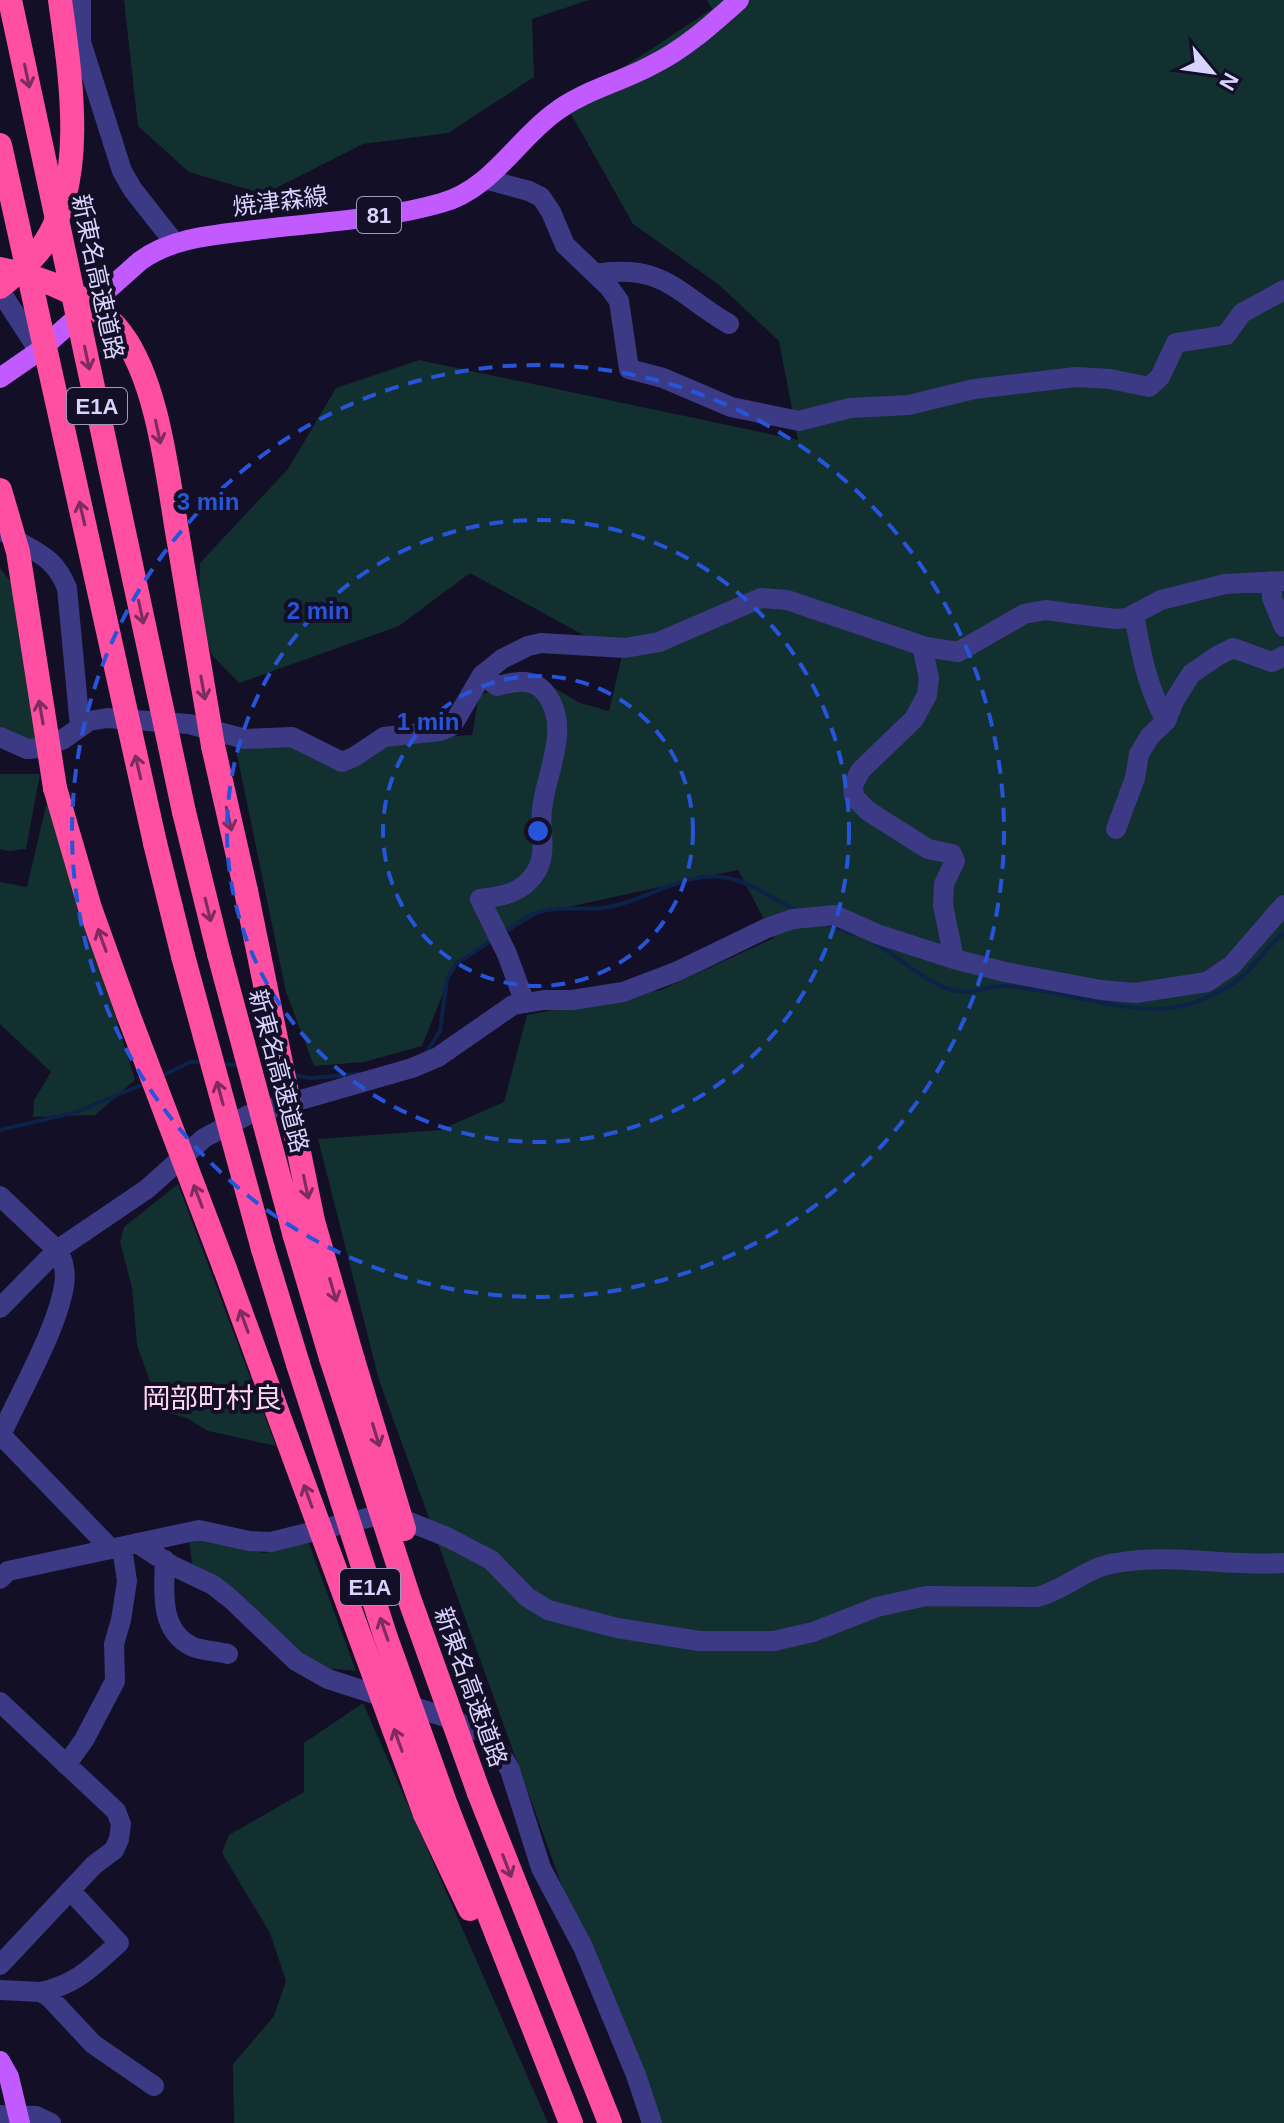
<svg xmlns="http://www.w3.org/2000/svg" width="1284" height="2123" viewBox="0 0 1284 2123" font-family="Helvetica,'Noto Sans JP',sans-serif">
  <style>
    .green { fill: #12302f }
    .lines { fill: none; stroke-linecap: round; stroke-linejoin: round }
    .stream { stroke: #0c2248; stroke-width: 4 }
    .minor { stroke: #3d3a85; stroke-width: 20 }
    .major { stroke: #c25bff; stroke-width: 20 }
    .highway { stroke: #ff4fa3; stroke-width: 24 }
    .highway-bridge { stroke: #ff4fa3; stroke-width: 24 }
    .oneway { stroke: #7d2c5e }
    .ring { fill: none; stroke: #2655da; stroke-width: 4; stroke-dasharray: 14 10 }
    .labels { text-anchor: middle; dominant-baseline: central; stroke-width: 8; stroke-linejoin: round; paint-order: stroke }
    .shield { fill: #130f26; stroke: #9e99be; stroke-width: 2 }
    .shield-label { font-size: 22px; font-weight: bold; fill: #d9d4ff }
    .street-label { font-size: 24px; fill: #d9d4ff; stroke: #130f26 }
    .quarter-label { font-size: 28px; fill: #ffd6f0; stroke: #130f26 }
    .centre { fill: #2655da; stroke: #130f26; stroke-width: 4 }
    .ring-label { font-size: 24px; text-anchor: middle; font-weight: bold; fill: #2655da; stroke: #130f26; stroke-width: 8; stroke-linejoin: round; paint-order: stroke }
  </style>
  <rect width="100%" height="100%" fill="#130f26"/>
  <path class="green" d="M 124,0 L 589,0 L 532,19 L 534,77 L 448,133 L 363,144 L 264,194 L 189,172 L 138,126 Z
    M 707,0 L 1284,0 L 1284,2123 L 661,2123 L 567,1900 L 379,1380 L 318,1139 L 440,1130 L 504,1102 L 527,1015 L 661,990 L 774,938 L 738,870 L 540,913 L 455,963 L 422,1046 L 364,1062 L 314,1066 L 286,992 L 235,745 L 289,742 L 339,767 L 396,741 L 472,735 L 479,695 L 539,679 L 580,703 L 609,711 L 622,656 L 470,573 L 399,626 L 239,683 L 212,655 L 198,616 L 200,563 L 288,469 L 336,388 L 419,360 L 798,440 L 779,341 L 718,284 L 633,224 L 566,105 L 712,9 Z
    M 0,568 L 14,586 L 40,745 L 0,730 Z
    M 0,774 L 40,774 L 26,849 L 9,851 L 0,849 Z
    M 48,797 L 135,1080 L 95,1115 L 33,1117 L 34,1100 L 51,1072 L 0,1024 L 0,882 L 27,887 Z
    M 178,1184 L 276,1446 L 208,1431 L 187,1418 L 160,1410 L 137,1345 L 132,1288 L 120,1242 L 124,1227 Z
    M 189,1538 L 205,1538 L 264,1553 L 308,1541 L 356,1671 L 325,1668 L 293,1647 L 238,1591 L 192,1564 Z
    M 363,1703 L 548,2123 L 234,2123 L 233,2064 L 274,2016 L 286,1981 L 270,1933 L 222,1853 L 229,1835 L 304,1792 L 304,1743 Z"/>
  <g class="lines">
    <path class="stream" d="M 825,924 L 855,934
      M 503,934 C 513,927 523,918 534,914 C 556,905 580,910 602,908 C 645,903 684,869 728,878 C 752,883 774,899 795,910
      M 874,943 C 900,957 923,981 952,990 C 970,996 988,985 1006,986 C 1062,989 1142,1022 1193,1003 C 1211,997 1233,986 1246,973 C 1259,960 1269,944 1284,933
      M 426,1053 L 440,1031 L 447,979 L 457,963 L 492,940
      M 220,1063 L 239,1066
      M 291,1075 L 311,1078 L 358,1074
      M 160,1077 L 190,1062 L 204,1062
      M 0,1130 L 76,1112 L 144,1084"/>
    <path class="minor" d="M 81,0 L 81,42 L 122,171 L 133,190 L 174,242
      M 485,179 L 529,191 L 541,197 L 551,212 L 565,245 L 609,287 L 619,301 L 629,369 L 663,378 L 731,407 L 799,421 L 850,408 L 909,405 L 974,389 L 1076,377 L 1110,379 L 1149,387 L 1160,377 L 1176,343 L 1226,335 L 1242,313 L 1284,290
      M 595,274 C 664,263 676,293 729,324
      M 0,291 L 39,351
      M 6,533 C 33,553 53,553 67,588 L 80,727
      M 1272,581 L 1272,598 L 1284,627
      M 1134,615 C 1141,653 1147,687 1166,721
      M 922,646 L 929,678 L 927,695 L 914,719 L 861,770 L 853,785 L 854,797 L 868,811 L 928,849 L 952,854 L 955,861 L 944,884 L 943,905 L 954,959
      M 482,675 L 497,686 C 517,681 534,677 547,695 C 571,729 546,772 542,809 C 539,832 549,854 534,875 C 520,894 502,896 480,899 L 507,954 L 525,1003
      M 0,737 L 27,749 L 41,748 L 62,740 L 89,721 L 107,718 L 189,724 L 245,739 L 292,737 L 342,762 L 354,757 L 384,737 L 440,731 L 452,726 L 482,675 L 502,659 L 528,646 L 541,643 L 625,648 L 659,642 L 761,598 L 787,600 L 926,647 L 958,652 L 1024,614 L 1045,610 L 1115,619 L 1127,618 L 1161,600 L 1225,584 L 1284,581
      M 1116,829 L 1135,778 L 1139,754 L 1150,736 L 1166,721 L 1174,701 L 1191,674 L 1217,656 L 1233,648 L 1272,662 L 1284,656
      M 0,1196 L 57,1250 C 64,1260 66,1274 64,1286 C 57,1329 20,1393 1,1435
      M 0,1308 L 57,1250 L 147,1189 L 204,1138 L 248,1115 L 412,1068 L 438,1057 L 513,1005 L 544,1000 L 572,1000 L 623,992 L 678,971 L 767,928 L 793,919 L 835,915 L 877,934 L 954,959 L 1005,972 L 1101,990 L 1135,993 L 1207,982 L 1232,965 L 1284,905
      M 0,1434 L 110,1548
      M 137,1543 L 171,1565 L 213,1585 L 231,1599 L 296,1661 L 328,1679 L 445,1717 L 491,1736 L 510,1770 L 541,1868 L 583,1947 L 636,2075 L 652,2123
      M 165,1560 C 164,1590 159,1630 191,1646 C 201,1651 216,1651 228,1654
      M 0,1579 L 8,1571 L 199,1530 L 249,1541 L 271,1542 L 387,1513 L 447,1537 L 491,1560 L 527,1597 L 548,1610 L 617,1628 L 699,1641 L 774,1641 L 813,1632 L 877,1607 L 926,1596 L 1037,1597 C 1065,1590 1087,1567 1116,1563 C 1172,1553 1229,1567 1284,1563
      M 0,1702 L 116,1811 L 121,1824 L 119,1839 L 114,1850 L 94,1865 L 0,1965
      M 66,1765 L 84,1740 L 115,1681 L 114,1644 L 121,1620 L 127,1581 L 122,1547
      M 0,1990 L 41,1992 L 50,1998 L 93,2044 L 154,2086
      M 41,1992 C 77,1984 92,1967 119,1943 L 70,1890
      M 0,2115 L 36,2116 L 51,2123"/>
    <path class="major" d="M 0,378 L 39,351 L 140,261 C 173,237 215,235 255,230 C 317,222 382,220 441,203 C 490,190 516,141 554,113 C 582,91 621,82 652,65 C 685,49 712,24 739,0
      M 0,2061 L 9,2077 L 20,2123"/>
    <path class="highway" d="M 0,287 C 15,275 33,260 44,244 C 88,179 70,73 60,0
      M 213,746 L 246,891
      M 55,788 L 90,908 L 128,1014
      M 184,812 L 219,954
      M 155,843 L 183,956
      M 313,1221 L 353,1360
      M 294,1233 L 331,1358
      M 263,1249 L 298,1364
      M 225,1269 L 263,1373
      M 479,1793 L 610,2123
      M 447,1808 L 571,2123
      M 425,1814 L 470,1909"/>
    <path class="highway-bridge" d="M 10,0 L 184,812
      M 0,145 L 155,843
      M 0,269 C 44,277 93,297 121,333 C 159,383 168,481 179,543 C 190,610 201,678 213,746
      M 0,490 L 18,552 L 55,788
      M 246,891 L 313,1221
      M 219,954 L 294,1233
      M 183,956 L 263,1249
      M 128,1014 L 225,1269
      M 331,1358 L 409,1598 L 479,1793
      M 353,1360 L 404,1529
      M 298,1364 L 385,1635 L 447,1808
      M 263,1373 L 425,1814"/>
  </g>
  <defs><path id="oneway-shaft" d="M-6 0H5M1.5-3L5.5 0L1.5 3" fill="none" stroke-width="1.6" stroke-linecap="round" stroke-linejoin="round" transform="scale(2)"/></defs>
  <g class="oneway">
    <use href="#oneway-shaft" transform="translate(27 76) rotate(78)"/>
    <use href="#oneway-shaft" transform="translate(87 358) rotate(78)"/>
    <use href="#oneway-shaft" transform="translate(158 432) rotate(78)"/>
    <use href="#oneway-shaft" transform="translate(82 513) rotate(-103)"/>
    <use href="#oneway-shaft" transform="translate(141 612) rotate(78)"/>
    <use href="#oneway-shaft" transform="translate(203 688) rotate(80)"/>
    <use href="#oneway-shaft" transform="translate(41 712) rotate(-100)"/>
    <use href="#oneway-shaft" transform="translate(138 767) rotate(-103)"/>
    <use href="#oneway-shaft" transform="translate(229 819) rotate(77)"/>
    <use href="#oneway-shaft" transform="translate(208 910) rotate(76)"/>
    <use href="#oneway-shaft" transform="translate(102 940) rotate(-110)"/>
    <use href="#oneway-shaft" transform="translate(220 1093) rotate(-105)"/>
    <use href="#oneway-shaft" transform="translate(306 1187) rotate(78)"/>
    <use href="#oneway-shaft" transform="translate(198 1196) rotate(-111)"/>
    <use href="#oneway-shaft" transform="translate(333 1290) rotate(74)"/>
    <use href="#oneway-shaft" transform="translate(244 1321) rotate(-110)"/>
    <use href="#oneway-shaft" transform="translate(376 1435) rotate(73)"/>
    <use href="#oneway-shaft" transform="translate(308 1496) rotate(-110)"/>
    <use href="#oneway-shaft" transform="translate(384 1629) rotate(-109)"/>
    <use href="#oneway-shaft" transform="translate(398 1740) rotate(-110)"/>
    <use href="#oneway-shaft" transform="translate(507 1866) rotate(69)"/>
  </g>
  <g class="ring">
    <circle cx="538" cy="831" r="155"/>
    <circle cx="538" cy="831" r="311"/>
    <circle cx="538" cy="831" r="466"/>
  </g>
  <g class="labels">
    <g class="shield">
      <rect x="357" y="197" width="44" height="36" rx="6"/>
      <rect x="67" y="388" width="60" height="36" rx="6"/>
      <rect x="340" y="1569" width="60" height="36" rx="6"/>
    </g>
    <g class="shield-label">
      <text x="379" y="215">81</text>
      <text x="97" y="406">E1A</text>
      <text x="370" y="1587">E1A</text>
    </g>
    <g class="street-label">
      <text transform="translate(280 201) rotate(-7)">焼津森線</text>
      <text transform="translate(98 277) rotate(78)">新東名高速道路</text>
      <text transform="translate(279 1071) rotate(75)">新東名高速道路</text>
      <text transform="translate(471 1687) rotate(70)">新東名高速道路</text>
    </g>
    <g class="quarter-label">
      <text x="212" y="1398">岡部町村良</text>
    </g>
  </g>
  <circle cx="538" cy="831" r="12" class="centre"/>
  <g class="ring-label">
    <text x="208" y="510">3 min</text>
    <text x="318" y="619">2 min</text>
    <text x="428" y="730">1 min</text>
  </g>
  <g transform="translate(1212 72) rotate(119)" stroke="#130f26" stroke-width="6" paint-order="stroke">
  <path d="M0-6L14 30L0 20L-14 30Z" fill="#d9d4ff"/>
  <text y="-12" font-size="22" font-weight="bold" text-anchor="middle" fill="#d9d4ff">N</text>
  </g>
</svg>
